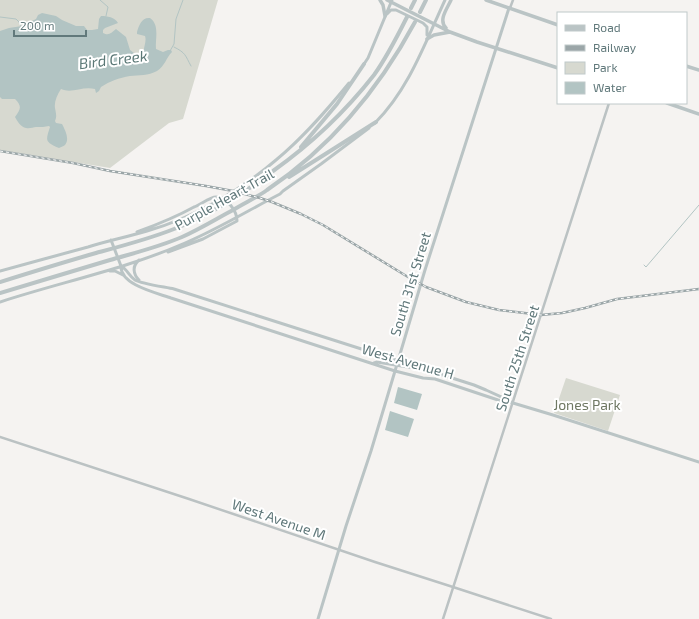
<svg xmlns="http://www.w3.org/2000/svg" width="699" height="619" viewBox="0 0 699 619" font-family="'Exo 2',sans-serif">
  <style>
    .green { fill: #d7d9d0 }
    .water { fill: #b2c4c3 }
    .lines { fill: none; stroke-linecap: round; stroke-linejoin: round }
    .stream { stroke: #b2c4c3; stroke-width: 1 }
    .tertiary { stroke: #bbc2c3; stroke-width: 2.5 }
    .secondary { stroke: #bac4c5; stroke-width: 3 }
    .primary { stroke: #bac4c5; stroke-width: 3.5 }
    .motorway { stroke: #bac4c5; stroke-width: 4 }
    .rail-casing { stroke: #9ba6a8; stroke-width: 2.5 }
    .rail { stroke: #fff; stroke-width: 1; stroke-dasharray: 3; stroke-linecap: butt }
    .labels { text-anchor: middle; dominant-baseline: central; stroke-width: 4; stroke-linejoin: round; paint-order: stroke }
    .street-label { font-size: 14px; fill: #61797b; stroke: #fff }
    .park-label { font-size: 14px; fill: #6f7863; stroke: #fff }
    .water-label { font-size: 15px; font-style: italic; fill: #5b7876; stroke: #fff }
  </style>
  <rect width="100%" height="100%" fill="#f5f3f1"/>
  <path class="green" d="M 0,0 L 218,0 L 183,119 L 169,123 L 110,168 L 0,150 Z
    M 566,378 L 620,395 L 608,431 L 554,413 Z"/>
  <path class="water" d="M 42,13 L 56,16 L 62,20 L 76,26 L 84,26 L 87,30 L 92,30 L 98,29 L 99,19 L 101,16 C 107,16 115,17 118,23 L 105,28 L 103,30 L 103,33 C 109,36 111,33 116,29 L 126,37 L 130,50 L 138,56 L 140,56 L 144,53 C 143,47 147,42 145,36 L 137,34 L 137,32 C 139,25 142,17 150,18 C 160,25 155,39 156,49 L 163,52 L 168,50 L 171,50 L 172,52 C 166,58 165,66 157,71 C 148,76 139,75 130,76 C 119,78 110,81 101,87 L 99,91 L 96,93 L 95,89 C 82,86 72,94 61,89 C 57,95 54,102 55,108 C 56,114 57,116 55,121 L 56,123 L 62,124 C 65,130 70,139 65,145 C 64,146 61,147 59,148 C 44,142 46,140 50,127 L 49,126 C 45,127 41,127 36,127 C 33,127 30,129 26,128 C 21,127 17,121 15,117 C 21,109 22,106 15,99 L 2,99 L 0,97 L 0,31 L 9,28 L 22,26 L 36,19 L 38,15 Z
    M 398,387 L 422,394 L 417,410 L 394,403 Z
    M 390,411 L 414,419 L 408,437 L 385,430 Z"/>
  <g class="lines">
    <path class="stream" d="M 100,0 L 108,7 L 106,16
      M 0,17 L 16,19 L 19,22 L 21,26
      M 174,47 C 186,53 185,55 191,66
      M 170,51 L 174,44 L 176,19 L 183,0
      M 644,265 L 646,267 L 699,205"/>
    <path class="tertiary" d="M 510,8 L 513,0
      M 0,437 L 189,499 L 375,562 L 453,587 L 551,619
      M 443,619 L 609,103"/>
    <path class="secondary" d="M 387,14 L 391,10 L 396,10 L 423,23 L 427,27 L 427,35
      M 364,64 L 368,58 L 392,0
      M 375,123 C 409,89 425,43 445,0
      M 137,232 C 156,225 176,217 194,207 C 200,205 210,197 216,197 C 227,197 237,211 237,221 L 203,239 L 168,252
      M 111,240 L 121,266 C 120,285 157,293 171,298 L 395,371 L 423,378 L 435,379 L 498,400 L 513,403 L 553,415 L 699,462
      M 121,266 C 127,269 129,276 135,280 C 142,284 165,287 174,289 L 474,385 L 486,390 L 510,401
      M 0,271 C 29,263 59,255 88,247 C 107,241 127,237 147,231 C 193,218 240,191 276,160 C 304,137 327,110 349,83
      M 110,271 L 115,271 L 123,275
      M 139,280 C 133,274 132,266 139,260
      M 0,302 C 61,282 126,269 185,243 C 218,229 249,210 280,194 L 283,191 L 321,164 L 369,128
      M 374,363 L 377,362 L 414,368
      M 318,619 L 346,526 L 371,451 L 395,371 L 425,270 L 509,8"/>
    <path class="primary" d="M 380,0 L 383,5 L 385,16
      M 387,0 L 450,32 L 477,42 L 558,68
      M 486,0 L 558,25
      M 446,28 C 438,20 447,9 451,0
      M 427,39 L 434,35 L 450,32
      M 686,66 L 699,70
      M 667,103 L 699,114"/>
    <path class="motorway" d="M 411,8 L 415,0
      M 420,12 L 426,0
      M 301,147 L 337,104 L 364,64
      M 289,177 L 376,122
      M 0,282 C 32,272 64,262 96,253 C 122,246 149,239 174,229 C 210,215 243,194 273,171 C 311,144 345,112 374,75 C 387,57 397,37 407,17
      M 0,293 C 37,282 73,271 110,260 C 134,253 159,247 182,237 C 200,229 216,219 233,210 C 244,203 256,198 267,190 C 331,147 379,89 415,22"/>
    <g class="rail-casing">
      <path id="rail" d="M 0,151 L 73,163 L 110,171 L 206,186 L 233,191 L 260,198 L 272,202 L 301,214 L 323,225 L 408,277 L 426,287 L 466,302 L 499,310 L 541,315 L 562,313 L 585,308 L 617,299 L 699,289"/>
    </g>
    <use href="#rail" class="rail"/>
  </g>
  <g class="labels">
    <g class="street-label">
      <text transform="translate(224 199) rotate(-29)">Purple Heart Trail</text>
      <text transform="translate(410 284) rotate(-73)">South 31st Street</text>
      <text transform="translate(517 358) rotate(-72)">South 25th Street</text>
      <text transform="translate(408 361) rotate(16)">West Avenue H</text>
      <text transform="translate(279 519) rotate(19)">West Avenue M</text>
    </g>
    <g class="park-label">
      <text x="587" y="404">Jones Park</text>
    </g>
    <g class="water-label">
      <text transform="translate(113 59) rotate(-7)">Bird Creek</text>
    </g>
  </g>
  <rect x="557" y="12" width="130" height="92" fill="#ffffff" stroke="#c0c9ca"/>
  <rect x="565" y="25" width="20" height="6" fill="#bac4c5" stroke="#c0c9ca"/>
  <text x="593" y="32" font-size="12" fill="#61797b">Road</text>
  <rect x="565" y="45" width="20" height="6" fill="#9ba6a8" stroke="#c0c9ca"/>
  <text x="593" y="52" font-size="12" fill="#61797b">Railway</text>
  <rect x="565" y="62" width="20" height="12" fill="#d7d9d0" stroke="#c0c9ca"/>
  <text x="593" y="72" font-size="12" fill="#61797b">Park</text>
  <rect x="565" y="82" width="20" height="12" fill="#b2c4c3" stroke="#c0c9ca"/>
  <text x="593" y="92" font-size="12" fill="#61797b">Water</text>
  <path d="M14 30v6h72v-6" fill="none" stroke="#61797b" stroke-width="2"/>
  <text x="20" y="30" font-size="12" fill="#61797b" stroke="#ffffff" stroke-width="3" paint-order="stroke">200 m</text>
</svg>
